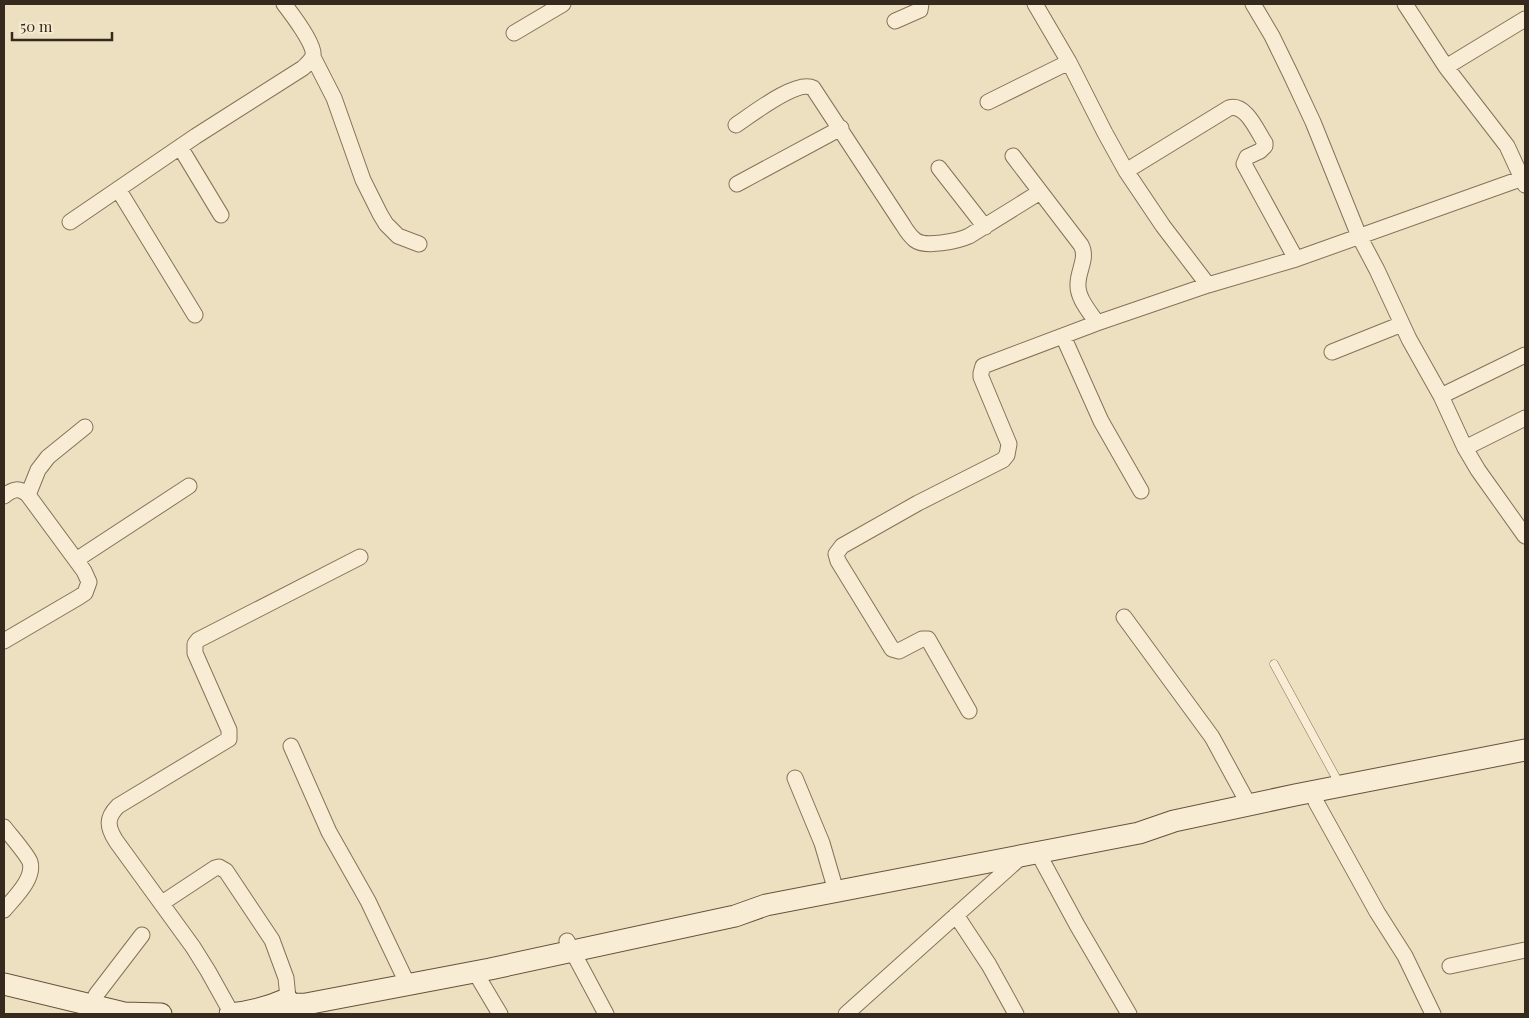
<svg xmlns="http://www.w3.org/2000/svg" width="1529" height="1018" viewBox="0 0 1529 1018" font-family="'Playfair Display',serif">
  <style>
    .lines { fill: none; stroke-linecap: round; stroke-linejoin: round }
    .lane-casing { stroke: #867159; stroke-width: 9 }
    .street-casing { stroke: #867159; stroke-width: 17 }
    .secondary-casing { stroke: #68523c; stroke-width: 23 }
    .lane { stroke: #f8edd4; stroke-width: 8 }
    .street { stroke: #f8edd4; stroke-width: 15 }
    .secondary { stroke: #f8edd4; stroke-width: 21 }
  </style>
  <rect width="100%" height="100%" fill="#ede0c1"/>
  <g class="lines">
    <g class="lane-casing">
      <path id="lane" d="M 1274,664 L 1340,785"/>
    </g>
    <g class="street-casing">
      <path id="street" d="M 1035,4 L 1069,62 L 1105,133 L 1126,171 L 1163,226 L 1208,285
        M 1253,4 L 1272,36 L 1291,75 L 1313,122 L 1359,236 L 1377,270 L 1409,339 L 1441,396 L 1465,448 L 1478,470 L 1525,536
        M 1405,4 L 1446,67 L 1507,146 L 1525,185
        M 895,21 L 920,10 L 921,4
        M 514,33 L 563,4
        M 313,57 L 334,98 L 363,180 L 380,214 L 386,224 L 398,236 L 419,244
        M 1446,67 L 1525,19
        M 988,102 L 1069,62
        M 736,125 C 751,115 797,79 813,88 L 903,225 C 906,230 910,236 915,240 C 925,248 958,241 969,236 L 1040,192
        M 180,147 L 221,215
        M 1013,156 L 1081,245 C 1088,258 1078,270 1078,284 C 1077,298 1090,312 1097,323
        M 939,168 L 985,227
        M 1126,171 L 1229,108 C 1246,103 1257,131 1265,143 L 1265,146 L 1260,151 L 1247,157 L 1244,164 L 1296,259
        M 737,184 L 841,128
        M 118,189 L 195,315
        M 70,222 L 196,136 L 303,68 C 307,64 312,60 313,55 C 316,46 291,13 284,4
        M 1063,336 L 1101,421 L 1141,491
        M 1332,352 L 1402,324
        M 1441,396 L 1525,355
        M 1465,448 L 1525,418
        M 28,495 L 38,470 L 48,457 L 85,427
        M 4,496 C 13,489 19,487 28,495 L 84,571 L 89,582 L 85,593 L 79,597 L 4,641
        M 76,560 L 189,486
        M 1124,617 L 1212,737 L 1249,805
        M 969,711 L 928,639 L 922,639 L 899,651 L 892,649 L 838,561 L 836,554 L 842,546 L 918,503 L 1003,460 L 1007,455 L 1009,444 L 981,377 L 981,373 L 983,366 L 1097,323 L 1208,285 L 1296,259 L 1523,178
        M 291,746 L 329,832 L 368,901 L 408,985
        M 795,778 L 822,843 L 836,891
        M 1316,802 L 1377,912 L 1405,956 L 1433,1014
        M 4,827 C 10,835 27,854 30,862 C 35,879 13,899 4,910
        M 1038,853 L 1077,925 L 1129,1014
        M 162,903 L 215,868 L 219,867 L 226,871 L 272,940 L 286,978 L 288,998
        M 956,915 L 989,965 L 1016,1014
        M 567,941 L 606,1014
        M 1450,966 L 1525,950
        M 475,972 L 500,1014
        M 96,995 L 142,935
        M 232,1014 L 208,971 L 193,947 L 116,841 C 107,827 106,818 118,806 L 229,739 L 229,730 L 195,653 L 195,644 L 198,640 L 360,557
        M 846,1014 L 1021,857"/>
    </g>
    <g class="secondary-casing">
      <path id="secondary" d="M 4,984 L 124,1013 L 161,1014
        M 275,1005 L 306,1004 L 490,969 L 735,916 L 766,905 L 1139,833 L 1174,821 L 1295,795 L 1525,750
        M 230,1014 C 249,1012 269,1007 287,999"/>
    </g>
    <use href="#lane" class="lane"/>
    <use href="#street" class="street"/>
    <use href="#secondary" class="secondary"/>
  </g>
  <rect width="1529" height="1018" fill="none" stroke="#36291d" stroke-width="10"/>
  <path d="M12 32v8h100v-8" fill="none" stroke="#36291d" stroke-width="2.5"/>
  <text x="20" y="32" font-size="15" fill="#36291d" stroke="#f5ead1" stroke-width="4" paint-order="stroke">50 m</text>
</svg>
